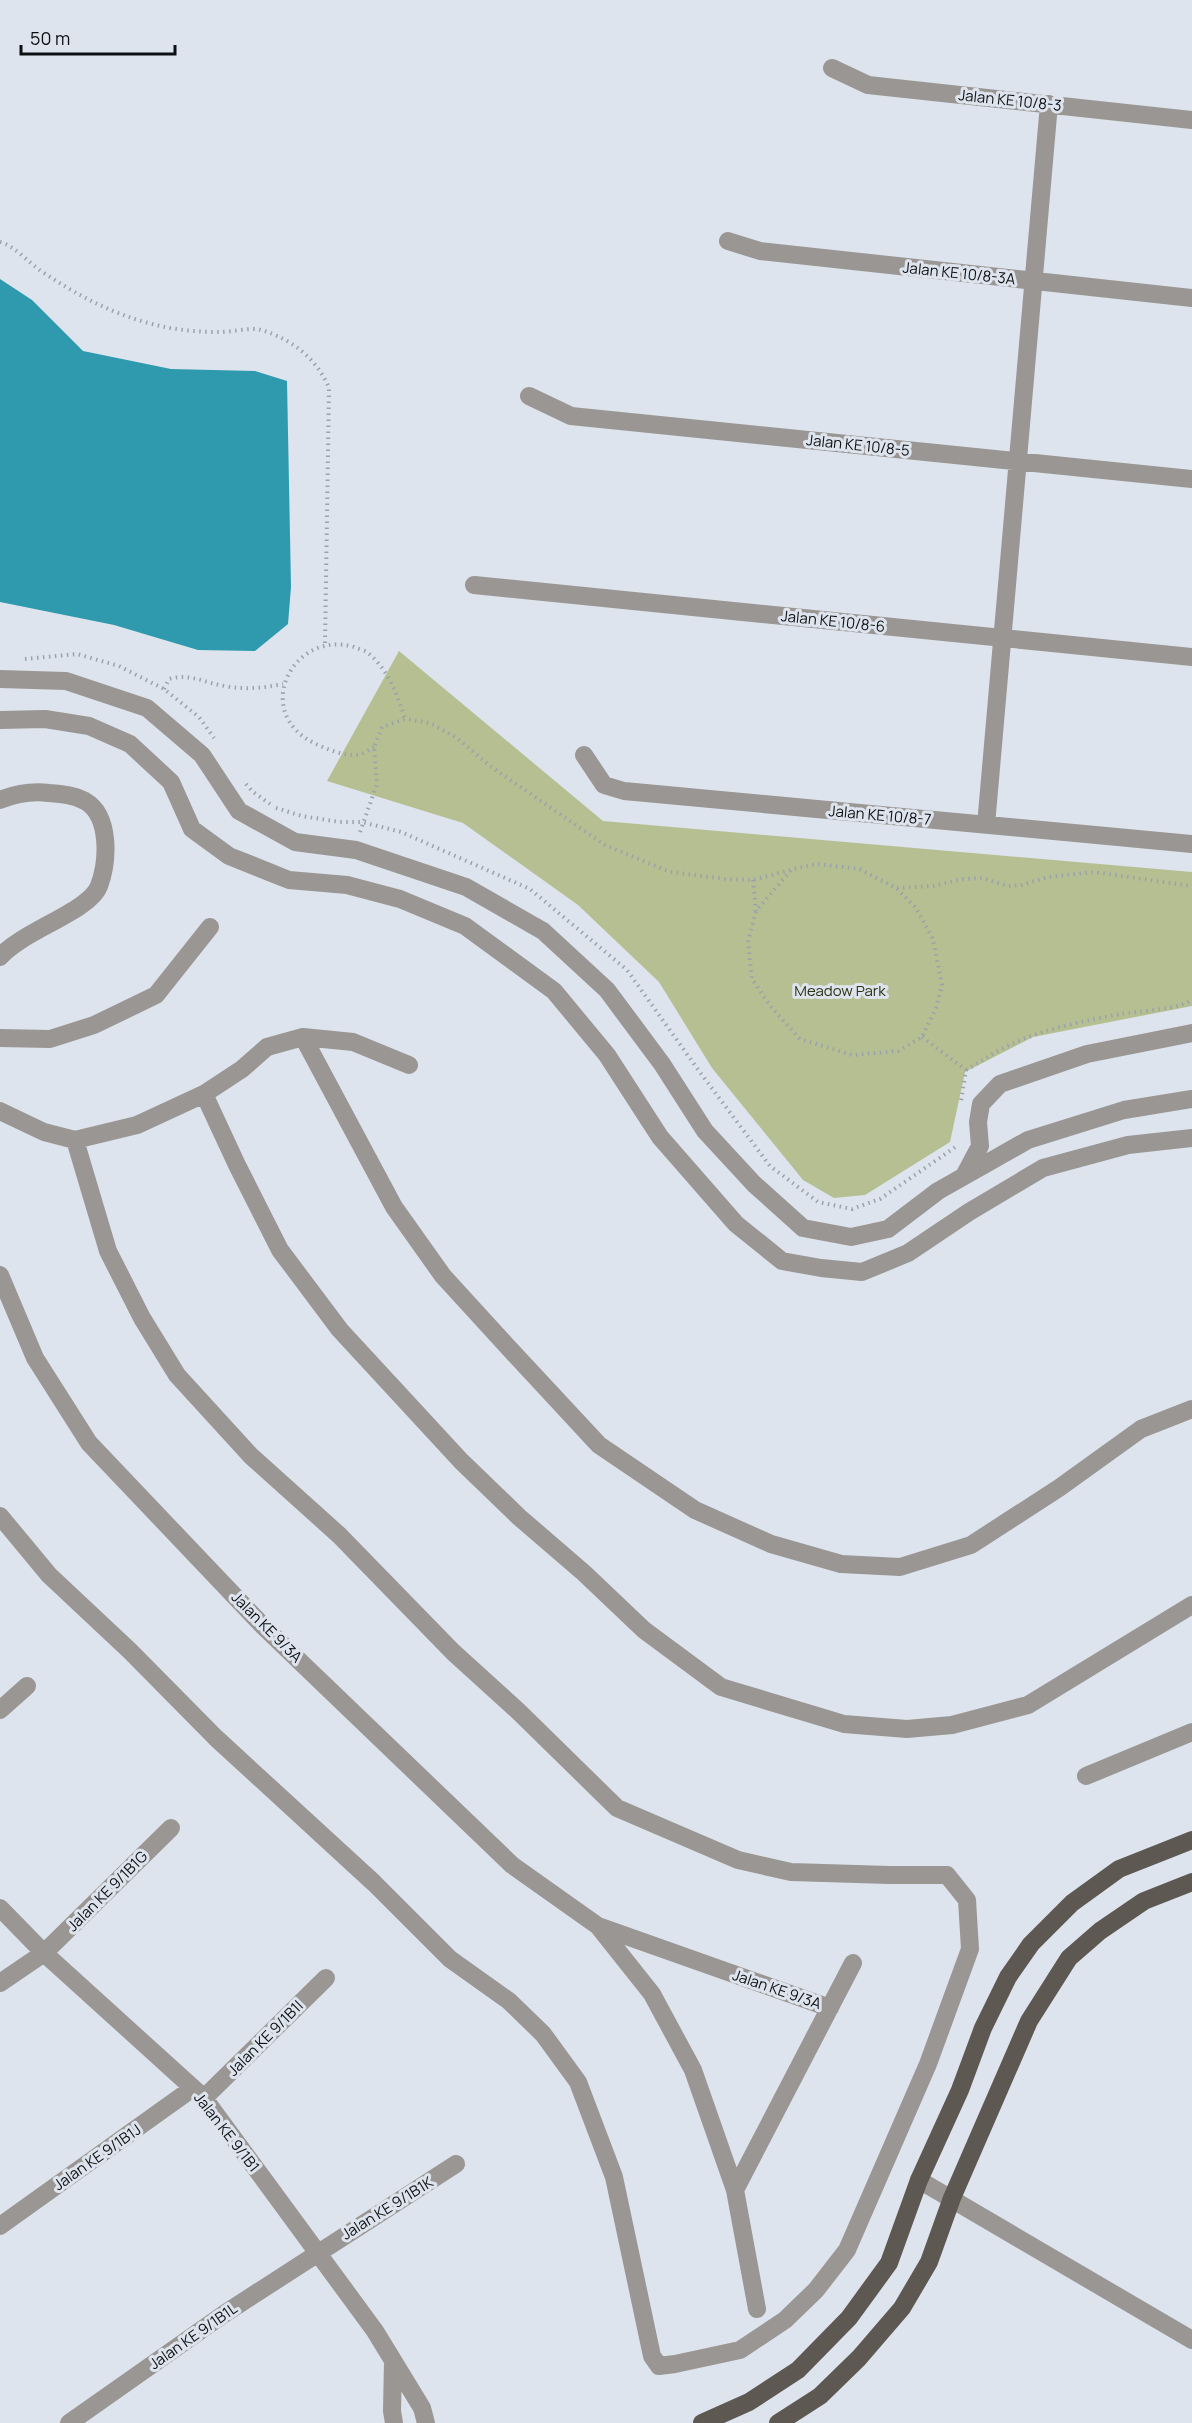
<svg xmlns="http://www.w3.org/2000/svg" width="1192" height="2423" viewBox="0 0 1192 2423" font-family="Manrope,sans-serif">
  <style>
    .green { fill: #b6bf92 }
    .water { fill: #2f9aae }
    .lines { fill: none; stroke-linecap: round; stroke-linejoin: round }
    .path { stroke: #9ca2a9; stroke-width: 4; stroke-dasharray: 1.5 4.5; stroke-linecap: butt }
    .minor { stroke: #9a9693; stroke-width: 18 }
    .major { stroke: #5e5852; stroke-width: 18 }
    .labels { text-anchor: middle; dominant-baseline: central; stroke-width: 6; stroke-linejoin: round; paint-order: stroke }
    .street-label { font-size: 15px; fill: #0d1013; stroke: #dde4ed }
    .park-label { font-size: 15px; fill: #2e3212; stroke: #dde4ed }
  </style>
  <rect width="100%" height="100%" fill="#dde4ed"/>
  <path class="green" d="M 399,651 L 603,821 L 1192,872 L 1192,1006 L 1033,1037 L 965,1072 L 950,1142 L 865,1195 L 834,1198 L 803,1180 L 712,1068 L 659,982 L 578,905 L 463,823 L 327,781 Z"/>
  <path class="water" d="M 0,279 L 32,300 L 83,351 L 171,369 L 255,371 L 287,381 L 291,587 L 288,624 L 255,651 L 198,650 L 114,625 L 0,602 Z"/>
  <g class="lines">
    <path class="path" d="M 0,242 C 15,246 28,262 41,271 C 77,295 110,313 152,324 C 175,330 197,332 220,332 C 233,332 250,327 261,330 C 292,339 317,359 329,388 L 325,644
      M 25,659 L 77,654 L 119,666 L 164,689 L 199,717 L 214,738
      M 164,689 L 169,679 C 190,673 205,683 225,686 C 245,690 264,688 283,684
      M 374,747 C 369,750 363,754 358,755 C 343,756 326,749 314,743 C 251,712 293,629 354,647 C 358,649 363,650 367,652 C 388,669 397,694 405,719
      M 246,784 L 252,791 L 270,804
      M 276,808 L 302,816 L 340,822 L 362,822 L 401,832 L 530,889 L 627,970 L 699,1071 L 770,1166 L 818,1202 L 852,1209 L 880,1199 L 957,1146
      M 360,832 L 377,784 L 374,747 L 382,727 L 405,719 L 430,723 L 457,738 L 490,766 L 605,845 L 670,872 L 726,879 L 753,880 L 790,870
      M 818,864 L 859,869 L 896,888 L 916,908 L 933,939 L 942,985 L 936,1008 L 922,1037 L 898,1051 L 852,1055 L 800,1039 L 771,1007 L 752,979 L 748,942 L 756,911 L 792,869 Z
      M 753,880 L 756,911
      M 897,888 L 933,886 L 963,879 L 982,878 L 1008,886 L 1022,885 L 1048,877 L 1094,872 L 1192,886
      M 922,1037 L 966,1070 L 961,1101
      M 966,1070 C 982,1061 997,1050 1014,1043 C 1041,1030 1091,1019 1121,1014 C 1137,1011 1182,1010 1192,999"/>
    <path class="minor" d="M 832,68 L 868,85 L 1192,120
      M 728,241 L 760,251 L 1192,298
      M 529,396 L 571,416 L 1192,479
      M 474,585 L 1192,657
      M 0,679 L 66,681 L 147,708 L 202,755 L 239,811 L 295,842 L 356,850 L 466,887 L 543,931 L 607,990 L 662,1064 L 705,1131 L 754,1184 L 803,1228 L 851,1237 L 888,1229 L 938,1191 L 1028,1140 L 1124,1110 L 1192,1099
      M 0,720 L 45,719 L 89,726 L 130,744 L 171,782 L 192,829 L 229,856 L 289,880 L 347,885 L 400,899 L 465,926 L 554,991 L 607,1055 L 660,1137 L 736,1224 L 782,1261 L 821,1268 L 862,1272 L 908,1253 L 969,1212 L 1043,1168 L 1128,1145 L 1192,1138
      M 584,755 L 604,785 L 624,791 L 1192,844
      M 0,800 C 15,794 33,791 49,793 C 62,794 74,795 85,801 C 111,816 108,862 99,886 C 90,911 22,931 0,957
      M 986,825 L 1049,104
      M 303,1037 L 394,1207 L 443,1276 L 507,1346 L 599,1445 L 695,1510 L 771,1544 L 841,1564 L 900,1567 L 971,1545 L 1059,1488 L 1141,1429 L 1192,1409
      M 0,1038 L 50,1039 L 94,1025 L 156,995 L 210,927
      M 204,1094 L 237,1165 L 280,1250 L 340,1330 L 461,1461 L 519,1517 L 584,1573 L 644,1630 L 721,1687 L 844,1724 L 907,1729 L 952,1725 L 1028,1705 L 1192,1605
      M 0,1111 L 44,1132 L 75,1140 L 137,1125 L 204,1094 L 242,1069 L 267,1047 L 303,1037 L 353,1042 L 409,1065
      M 964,1176 L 980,1146 L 978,1122 L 981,1104 L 1000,1084 L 1087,1054 L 1192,1033
      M 0,1275 L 35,1358 L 89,1443 L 263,1626 L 512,1865 L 598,1926 L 830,2008
      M 0,1516 L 49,1575 L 130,1651 L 216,1738 L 374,1883 L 450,1959 L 509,2001 L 543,2034 L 578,2082 L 614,2177 L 652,2356 L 659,2366 L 675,2364 L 740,2350 L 785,2320 L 816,2290 L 847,2250 L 928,2064 L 970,1949 L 967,1900 L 947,1875 L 889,1875 L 791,1872 L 738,1860 L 617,1808 L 518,1711 L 453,1652 L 339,1535 L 251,1456 L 177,1375 L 142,1318 L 108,1251 L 75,1140
      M 0,1710 L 27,1686
      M 1086,1776 L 1192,1732
      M 0,1908 L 44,1953 L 204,2098 L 375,2331 L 422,2408 L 426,2423
      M 598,1926 L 652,1994 L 693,2070 L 735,2190 L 757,2309
      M 0,1983 L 44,1953 L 171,1828
      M 204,2098 L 326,1978
      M 919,2180 L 1192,2340
      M 735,2190 L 853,1963
      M 0,2226 L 193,2088
      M 393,2361 L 392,2411 L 394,2423
      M 69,2423 L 224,2314 L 456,2164"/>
    <path class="major" d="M 702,2423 L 749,2402 L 798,2370 L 849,2318 L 889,2263 L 919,2180 L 960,2090 L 983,2028 L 1008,1977 L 1031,1944 L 1072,1903 L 1119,1869 L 1192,1840
      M 778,2423 L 820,2396 L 859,2358 L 902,2308 L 929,2262 L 952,2198 L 1029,2021 L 1069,1958 L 1100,1931 L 1144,1901 L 1192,1882"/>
  </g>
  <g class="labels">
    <g class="street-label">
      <text transform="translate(1010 100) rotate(6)">Jalan KE 10/8-3</text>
      <text transform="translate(959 273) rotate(6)">Jalan KE 10/8-3A</text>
      <text transform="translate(858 445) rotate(6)">Jalan KE 10/8-5</text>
      <text transform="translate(833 621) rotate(6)">Jalan KE 10/8-6</text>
      <text transform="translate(880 815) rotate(5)">Jalan KE 10/8-7</text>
      <text transform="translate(267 1627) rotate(45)">Jalan KE 9/3A</text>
      <text transform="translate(107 1891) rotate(-45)">Jalan KE 9/1B1G</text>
      <text transform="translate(777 1989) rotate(19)">Jalan KE 9/3A</text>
      <text transform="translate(265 2038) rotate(-45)">Jalan KE 9/1B1I</text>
      <text transform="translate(227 2132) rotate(52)">Jalan KE 9/1B1</text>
      <text transform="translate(97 2157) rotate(-35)">Jalan KE 9/1B1J</text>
      <text transform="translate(387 2208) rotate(-32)">Jalan KE 9/1B1K</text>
      <text transform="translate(193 2336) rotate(-35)">Jalan KE 9/1B1L</text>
    </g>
    <g class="park-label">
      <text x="840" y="990">Meadow Park</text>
    </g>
  </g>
  <path d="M21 45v9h154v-9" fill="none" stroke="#0d1013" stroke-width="3"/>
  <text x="30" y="45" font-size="18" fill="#0d1013" stroke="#dde4ed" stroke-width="4.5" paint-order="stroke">50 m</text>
</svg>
